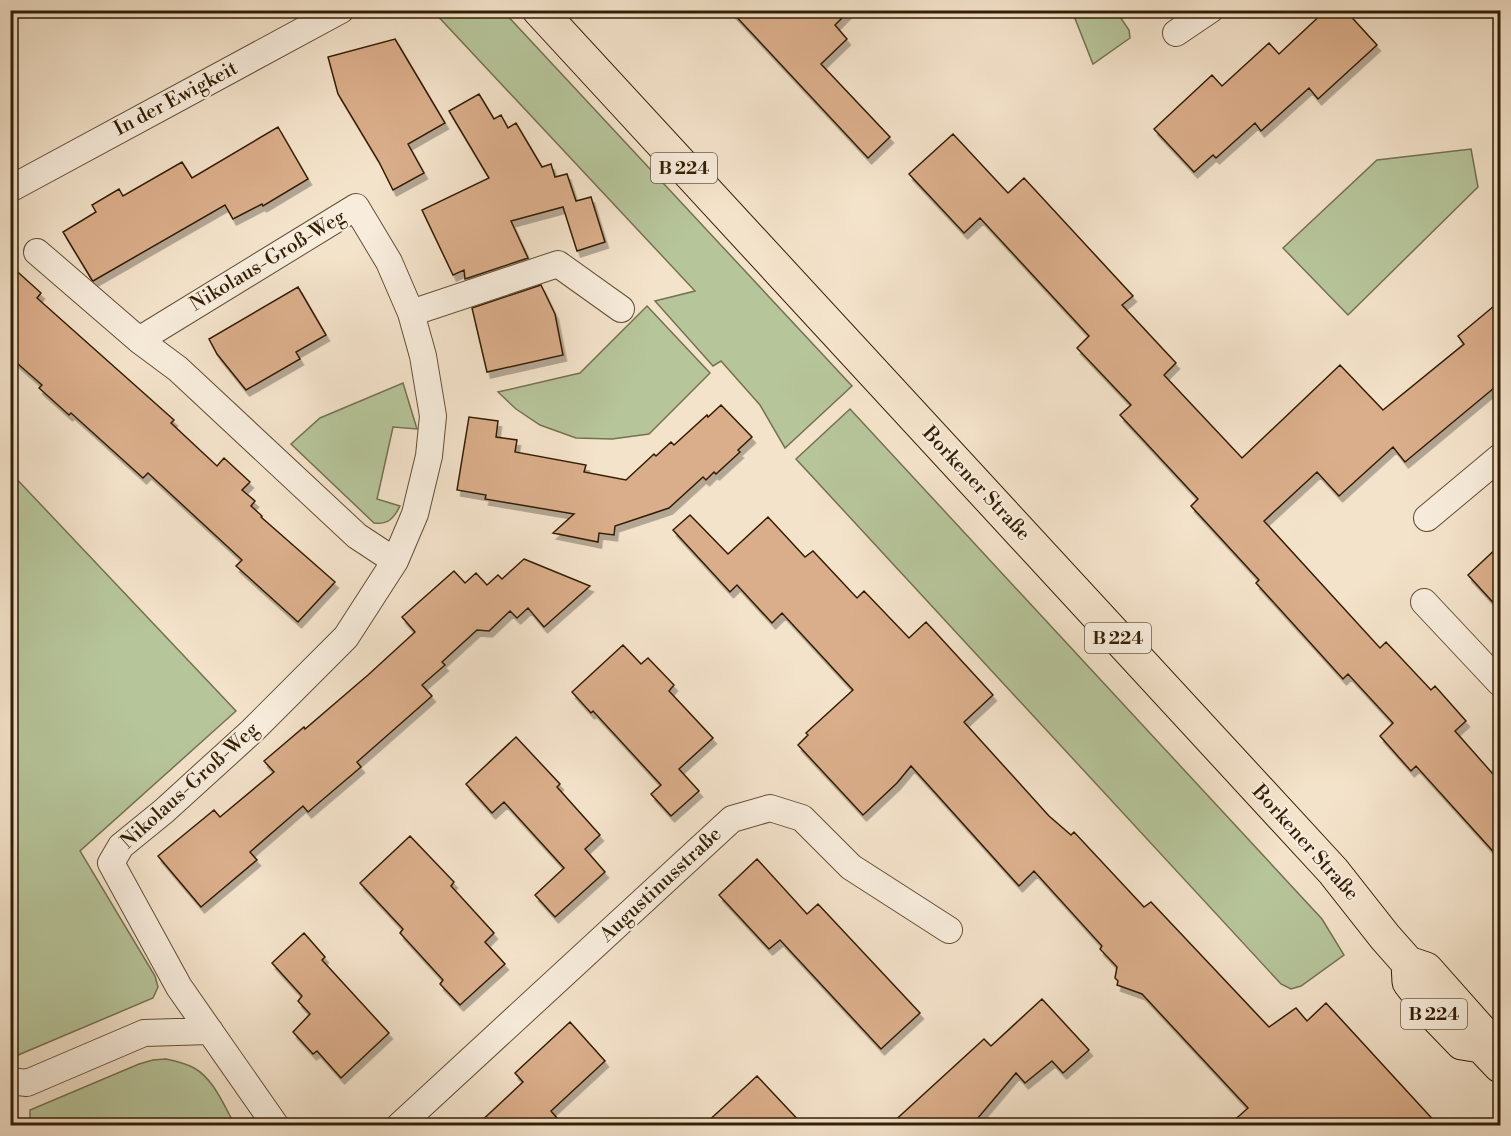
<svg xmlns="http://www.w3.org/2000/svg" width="1511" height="1136" viewBox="0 0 1511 1136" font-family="'Libre Bodoni',serif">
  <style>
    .green { fill: #b7c59b; stroke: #757250; stroke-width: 1.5 }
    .building { fill: #dbae8b; stroke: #331e04; stroke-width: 1.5; filter: url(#shadow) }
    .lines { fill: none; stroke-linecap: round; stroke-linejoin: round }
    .minor-casing { stroke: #634f36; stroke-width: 28 }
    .primary-casing { stroke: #331e04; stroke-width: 35 }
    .minor { stroke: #f8eddd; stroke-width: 26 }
    .primary { stroke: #f4e3cb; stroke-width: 33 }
    .labels { text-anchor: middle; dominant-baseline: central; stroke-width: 4.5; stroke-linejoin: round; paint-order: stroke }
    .shield { fill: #f8eddd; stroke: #6e5c45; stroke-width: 1.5 }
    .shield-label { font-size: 18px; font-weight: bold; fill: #331e04 }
    .street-label { font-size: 20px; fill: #331e04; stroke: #f8eddd }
  </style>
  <defs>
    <filter id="shadow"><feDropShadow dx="3.5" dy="6" stdDeviation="0" flood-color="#0004"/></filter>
  </defs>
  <rect width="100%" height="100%" fill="#f4e3cb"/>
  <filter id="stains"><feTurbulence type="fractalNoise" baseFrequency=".00333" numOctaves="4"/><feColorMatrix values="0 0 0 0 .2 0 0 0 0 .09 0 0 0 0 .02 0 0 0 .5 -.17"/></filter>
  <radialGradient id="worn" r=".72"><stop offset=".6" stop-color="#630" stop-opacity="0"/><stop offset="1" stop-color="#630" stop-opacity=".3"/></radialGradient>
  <path class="green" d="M 433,11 L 503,11 L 852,386 L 785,448 L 760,405 L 721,361 L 713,366 L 655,301 L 695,291 Z
    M 1072,11 L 1116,11 L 1129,30 L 1130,38 L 1093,64 Z
    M 1471,149 L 1478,187 L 1348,315 L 1283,248 L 1377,160 Z
    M 647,306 L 710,373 L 649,434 L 612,439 L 576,438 L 540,425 L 516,409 L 498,392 L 580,373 Z
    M 403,383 L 417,429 L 393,427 L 377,499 L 400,506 C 394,518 388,525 374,523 L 291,444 L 320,418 Z
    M 850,409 L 1322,919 L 1344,955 L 1301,986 L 1291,989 L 1281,984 L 796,459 Z
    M 10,472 L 236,711 L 80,851 L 155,976 L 158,987 L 153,998 L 11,1058 Z
    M 166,1059 C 176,1061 185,1063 194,1068 C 214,1079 224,1106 235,1125 L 30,1125 L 30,1110 L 139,1064 L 153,1060 Z"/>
  <path class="building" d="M 730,10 L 850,10 L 835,25 L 847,39 L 821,64 L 890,137 L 868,158 Z
    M 1326,10 L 1345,10 L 1377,45 L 1318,99 L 1309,88 L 1261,131 L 1255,123 L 1216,158 L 1213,155 L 1194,172 L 1154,129 L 1212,75 L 1222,86 L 1269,43 L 1279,54 Z
    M 395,39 L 445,123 L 408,144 L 424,173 L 393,190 L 379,162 L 338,94 L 328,57 Z
    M 479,94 L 494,119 L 501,115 L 508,128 L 516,123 L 542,167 L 551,164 L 555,177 L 567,174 L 576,201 L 591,197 L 605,242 L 577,251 L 563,207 L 511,221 L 528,258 L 465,279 L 464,270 L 453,275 L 422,210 L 489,178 L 449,111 Z
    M 278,127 L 308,179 L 263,206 L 262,204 L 233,219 L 225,205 L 93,281 L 92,280 L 63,232 L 96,212 L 92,205 L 119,189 L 123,196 L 182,162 L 192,178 Z
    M 953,134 L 1008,193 L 1024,178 L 1133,296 L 1122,305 L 1176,363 L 1164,375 L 1242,458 L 1340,365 L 1383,410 L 1464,344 L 1458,336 L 1500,301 L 1500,383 L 1405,462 L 1393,447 L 1339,496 L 1317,472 L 1264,521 L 1380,648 L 1386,642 L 1431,690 L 1435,686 L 1466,721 L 1455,731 L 1500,782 L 1500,859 L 1416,766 L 1411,771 L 1380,736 L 1393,723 L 1348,674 L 1343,679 L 1256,583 L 1259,580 L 1191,506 L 1198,499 L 1120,415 L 1131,405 L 1077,348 L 1089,336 L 980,218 L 964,233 L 909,174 Z
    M 10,265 L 41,293 L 37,298 L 174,420 L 171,423 L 217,466 L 224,458 L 250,482 L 242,490 L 255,501 L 251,506 L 262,516 L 261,517 L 335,582 L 298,622 L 236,566 L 242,560 L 148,473 L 143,478 L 71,413 L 69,415 L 39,388 L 42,385 L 10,357 Z
    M 541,285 L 555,314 L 563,355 L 487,372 L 472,308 Z
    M 298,287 L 326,335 L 296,352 L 300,359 L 246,390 L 217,354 L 209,339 Z
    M 721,405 L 752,437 L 738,450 L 740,452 L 716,474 L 714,472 L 706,480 L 703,477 L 669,508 L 615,526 L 614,535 L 599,533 L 598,542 L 553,533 L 574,514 L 485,499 L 486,495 L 457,490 L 469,417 L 498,421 L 496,437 L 517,440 L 515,452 L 586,465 L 584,472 L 626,480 L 654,454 L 656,456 L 671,442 L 674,445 L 707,415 L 708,417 Z
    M 690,515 L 728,554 L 768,517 L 805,557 L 813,551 L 857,598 L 864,591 L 909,638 L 926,622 L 993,695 L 964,722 L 1049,816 L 1071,835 L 1074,832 L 1144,907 L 1151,902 L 1269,1027 L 1296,1008 L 1307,1021 L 1326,1003 L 1438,1125 L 1229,1125 L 1248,1108 L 1142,994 L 1117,985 L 1118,981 L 1115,978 L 1117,967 L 1100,949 L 1102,946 L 1034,871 L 1019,886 L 911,766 L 897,783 L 863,815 L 798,745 L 808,735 L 806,733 L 853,690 L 782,613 L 772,623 L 737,585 L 730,592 L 673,530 Z
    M 1500,545 L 1500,610 L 1468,575 Z
    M 524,559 L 590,586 L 544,627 L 528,608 L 517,618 L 510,611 L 489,631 L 477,630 L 442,662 L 445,665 L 422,685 L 432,696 L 357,762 L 361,767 L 308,812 L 303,806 L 250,852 L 257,860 L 201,907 L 158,856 L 214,810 L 220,817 L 274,772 L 264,761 L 304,727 L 305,729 L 368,675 L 415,632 L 402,617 L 454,571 L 465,583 L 476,573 L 487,585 L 498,575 L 502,579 Z
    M 623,645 L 641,664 L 648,658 L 674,685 L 669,691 L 713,738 L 679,769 L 699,791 L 671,816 L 651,794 L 661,785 L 593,711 L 591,713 L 572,692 Z
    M 516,737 L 560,784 L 557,787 L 600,835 L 585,849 L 605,872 L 555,917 L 535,895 L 564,868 L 504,802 L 492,813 L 466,784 Z
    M 410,836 L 454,882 L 451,886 L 494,933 L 485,942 L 505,964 L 460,1005 L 440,984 L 443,980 L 400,933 L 403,929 L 360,883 Z
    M 757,859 L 807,914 L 818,904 L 920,1013 L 881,1049 L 780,940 L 769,949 L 719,895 Z
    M 304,933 L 325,957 L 322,960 L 389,1033 L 341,1078 L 317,1051 L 313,1054 L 293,1032 L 310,1014 L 298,1001 L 302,996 L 272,963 Z
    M 1042,999 L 1089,1050 L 1063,1073 L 1052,1061 L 1025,1083 L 1016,1073 L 972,1125 L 890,1125 L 984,1039 L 991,1046 Z
    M 570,1022 L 605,1061 L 551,1111 L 563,1125 L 477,1125 L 523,1082 L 515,1073 Z
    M 757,1076 L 803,1125 L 704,1125 L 730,1101 Z"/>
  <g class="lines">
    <g class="minor-casing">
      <path id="minor" d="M 1176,33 L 1210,10
        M 10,189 L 341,10
        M 37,252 L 139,340 L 178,369 L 357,536 L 395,561
        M 411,313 L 558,264 L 621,309
        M 139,340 L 356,207 L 389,262 L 411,313 L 423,356 L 433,416 L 429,456 L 415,514 L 395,561 L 346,637 L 253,730 L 164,811 L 121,846 L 111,863 L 179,987 L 276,1126
        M 1427,518 L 1500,457
        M 1424,602 L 1500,683
        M 10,1081 L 27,1083 L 144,1033 L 210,1031
        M 399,1126 L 732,819 L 770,808 L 802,818 L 851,867 L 949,930"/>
    </g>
    <g class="primary-casing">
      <path id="primary" d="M 539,10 L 1333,871 L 1385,937 L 1408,963 L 1426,969 L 1481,1031 L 1481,1046
        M 1408,963 L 1409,982 L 1434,1014 L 1462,1043 L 1481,1046 L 1500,1066"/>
    </g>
    <use href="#minor" class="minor"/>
    <use href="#primary" class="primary"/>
  </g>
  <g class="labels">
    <g class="shield">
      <rect x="651" y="153" width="66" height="30" rx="4.5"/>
      <rect x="1085" y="623" width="66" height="30" rx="4.5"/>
      <rect x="1401" y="999" width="66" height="30" rx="4.5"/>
    </g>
    <g class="shield-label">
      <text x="684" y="168">B 224</text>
      <text x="1118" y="638">B 224</text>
      <text x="1434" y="1014">B 224</text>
    </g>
    <g class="street-label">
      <text transform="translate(176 99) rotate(-28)">In der Ewigkeit</text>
      <text transform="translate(268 261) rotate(-31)">Nikolaus-Groß-Weg</text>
      <text transform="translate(976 484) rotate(47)">Borkener Straße</text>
      <text transform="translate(190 786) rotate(-42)">Nikolaus-Groß-Weg</text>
      <text transform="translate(1305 843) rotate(48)">Borkener Straße</text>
      <text transform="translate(661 885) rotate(-43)">Augustinusstraße</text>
    </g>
  </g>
  <rect width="1511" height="1136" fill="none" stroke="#f4e3cb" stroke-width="36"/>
  <rect x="12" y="12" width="1487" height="1112" fill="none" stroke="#331e04" stroke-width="3"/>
  <rect x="18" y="18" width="1475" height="1100" fill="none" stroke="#331e04" stroke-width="1.5"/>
  <rect width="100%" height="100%" filter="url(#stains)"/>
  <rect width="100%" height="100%" fill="url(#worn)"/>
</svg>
